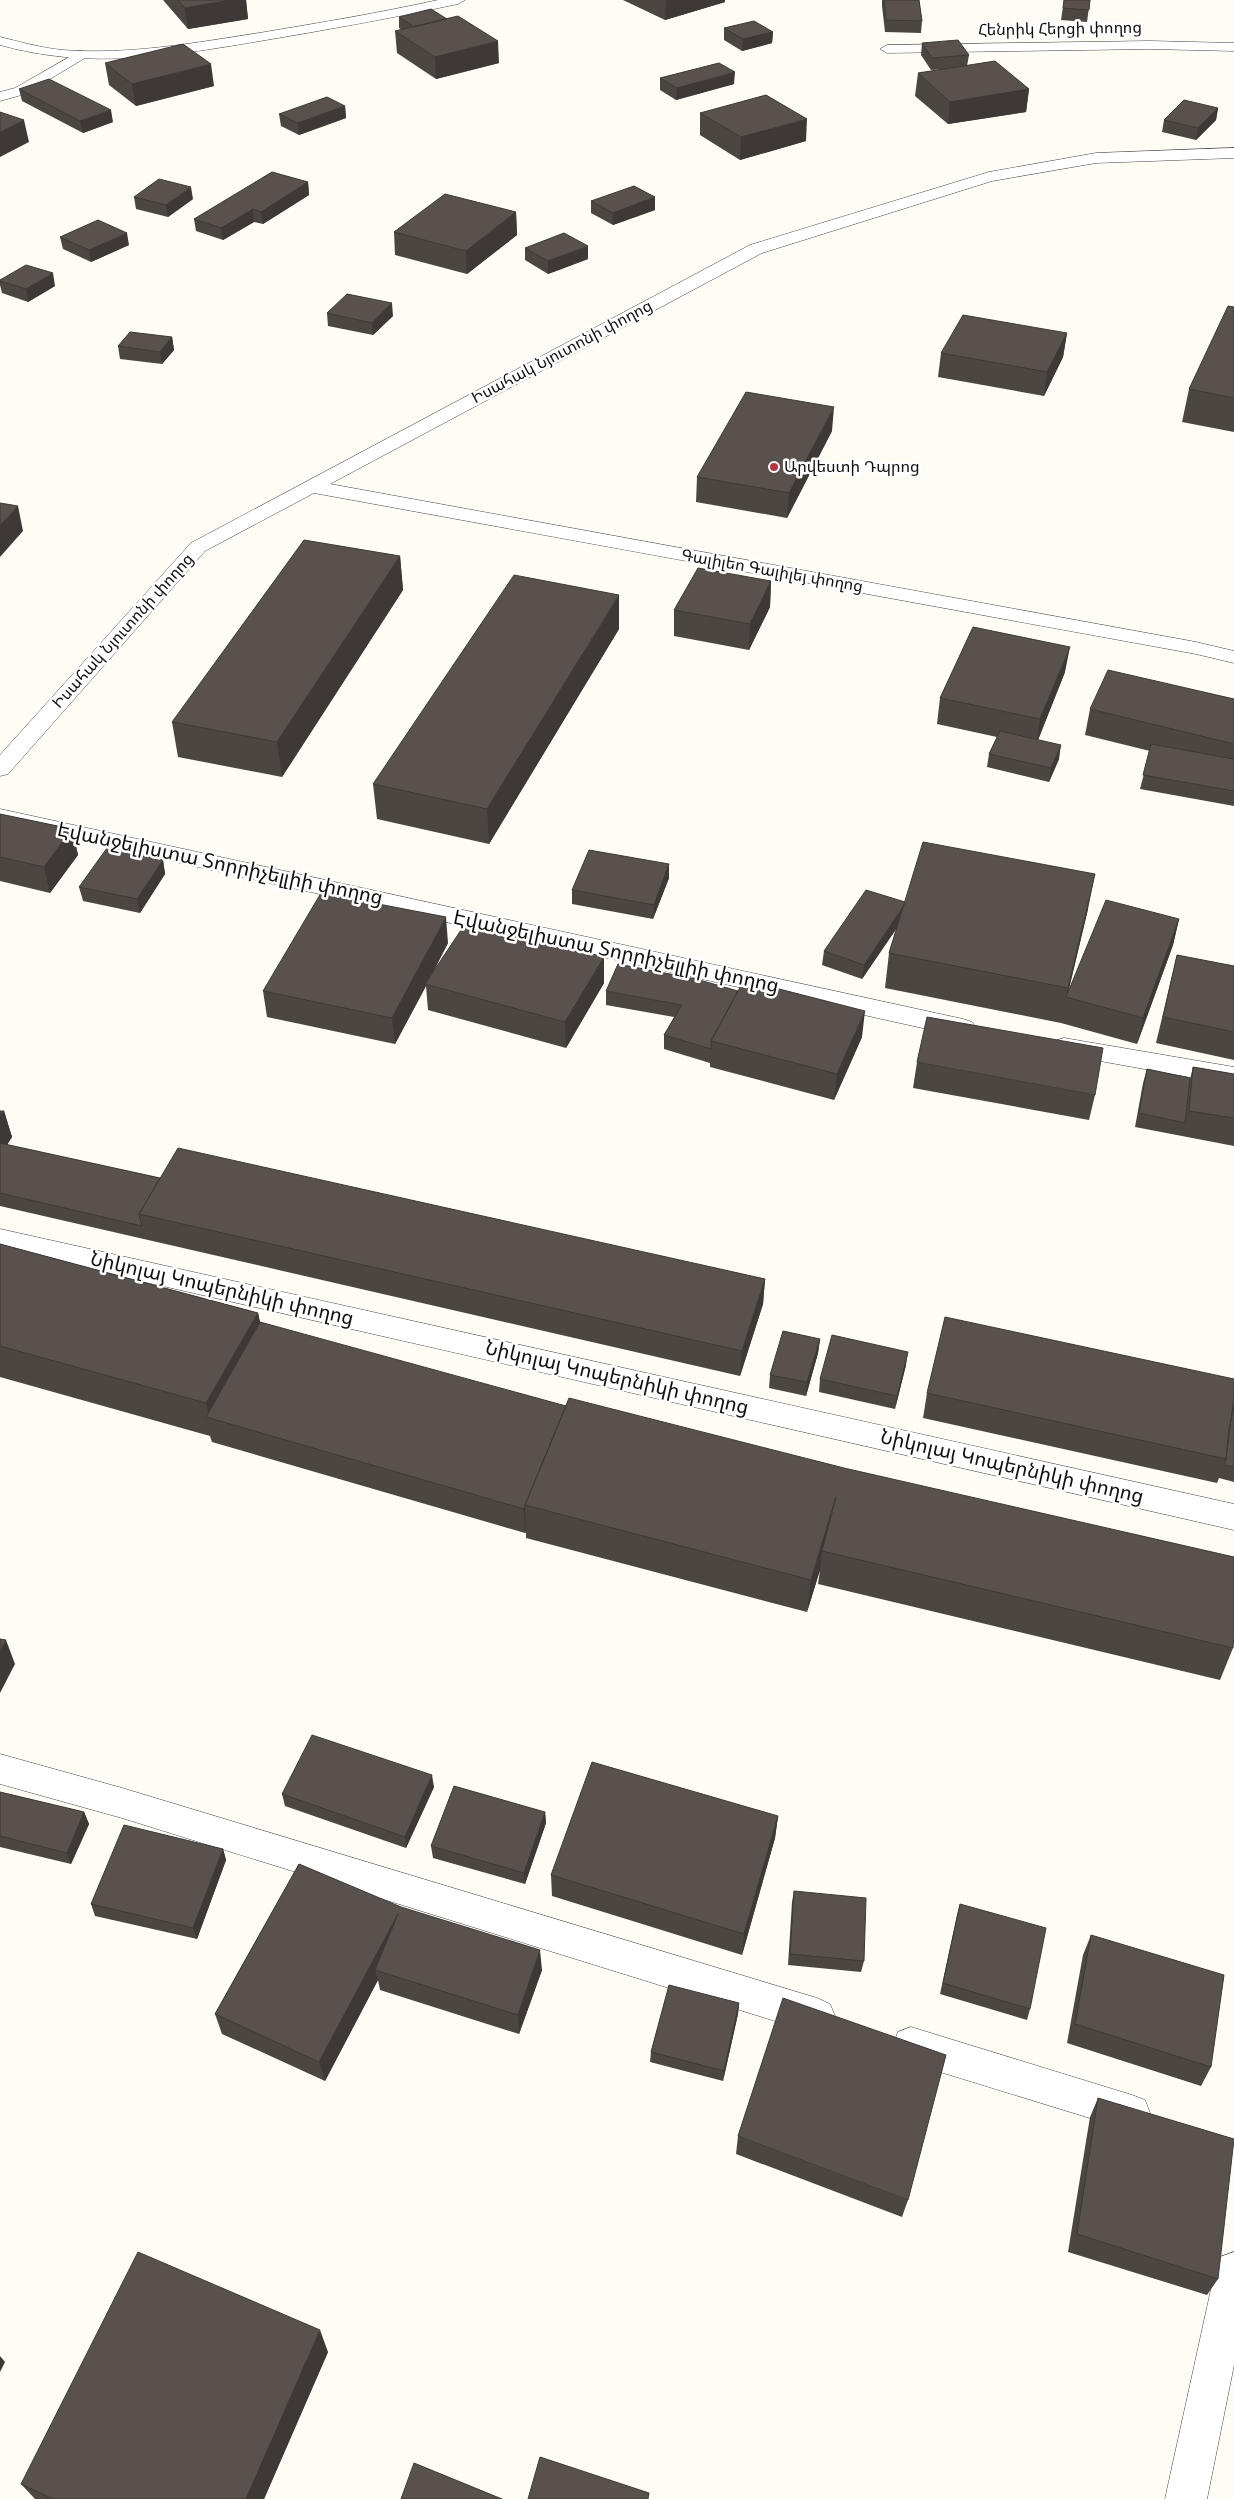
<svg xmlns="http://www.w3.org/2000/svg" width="1234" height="2499" viewBox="0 0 1234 2499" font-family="Spectral,'Noto Sans Armenian',serif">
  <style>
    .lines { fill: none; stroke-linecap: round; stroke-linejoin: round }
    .service-casing { stroke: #434343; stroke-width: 1 }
    .minor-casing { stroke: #434343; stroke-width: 1 }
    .service { fill: #fff; fill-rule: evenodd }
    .minor { fill: #fff; fill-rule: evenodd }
    .wall { fill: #4c4642 }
    .shaded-wall { fill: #3e3936 }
    .building { fill: #58514d; stroke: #3e3936 }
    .poi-dot { fill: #b63342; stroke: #fff; stroke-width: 2 }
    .labels { text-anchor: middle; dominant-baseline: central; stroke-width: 5; stroke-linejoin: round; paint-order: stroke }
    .far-street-label { font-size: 16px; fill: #101010; stroke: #fff }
    .far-poi-label { font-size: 16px; fill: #101010; stroke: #fff; text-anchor: start }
    .street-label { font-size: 20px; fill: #101010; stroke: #fff }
  </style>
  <rect width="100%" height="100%" fill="#fefcf5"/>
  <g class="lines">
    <g class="service-casing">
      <path id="service" d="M 80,51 L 87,55 L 85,58 L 25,94 L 0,101 L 0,92 L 15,88 Z
        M 0,1754 L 122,1788 L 817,1998 L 830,2004 L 835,2016 L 830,2028 L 817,2034 L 122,1818 L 0,1784 Z
        M 911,2027 L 1132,2095 L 1145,2100 L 1150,2113 L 1145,2126 L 1132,2131 L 911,2063 L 898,2058 L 893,2045 L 898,2032 Z"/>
    </g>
    <g class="minor-casing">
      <path id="minor" d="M 438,0 L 465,0 L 458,4 C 392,18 326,30 260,41 C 171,56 89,70 0,45 L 0,37 C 21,42 41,48 63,50 C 129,55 194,43 259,33 C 319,23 379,13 438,0 Z
        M 1150,41 L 1234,43 L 1234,51 L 1150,49 L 887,53 L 880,49 L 887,45 Z
        M 1234,148 L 1234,158 L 1096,163 L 992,181 L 762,253 L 330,484 L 1196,642 L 1234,651 L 1234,663 L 1196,654 L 314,493 L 205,551 L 8,774 L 0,776 L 0,755 L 191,543 L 750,245 L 989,172 L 1096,153 Z
        M 0,809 L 963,1019 L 972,1022 L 976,1028 L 972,1034 L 963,1037 L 0,823 Z
        M 1064,1038 L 1234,1067 L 1234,1085 L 1055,1053 L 1051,1047 L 1055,1041 Z
        M 0,1229 L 1234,1504 L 1234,1530 L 0,1249 Z
        M 1234,2252 L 1234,2365 L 1207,2499 L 1165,2499 L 1215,2271 L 1220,2257 Z"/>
    </g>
    <use href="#service" class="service"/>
    <use href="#minor" class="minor"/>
  </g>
  <path class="wall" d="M 163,0 L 246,0 L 248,19 L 188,29 Z
    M 623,0 L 725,0 L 725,2 L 665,20 Z
    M 882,0 L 919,0 L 922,21 L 921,33 L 885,32 L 882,6 Z
    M 1064,0 L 1090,0 L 1087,22 L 1061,20 Z
    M 399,17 L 499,63 L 436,79 L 397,53 L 395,31 L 402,30 L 399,28 Z
    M 724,28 L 773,32 L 772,43 L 742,51 L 724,40 Z
    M 922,43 L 969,55 L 967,66 L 1029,89 L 1026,112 L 948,124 L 915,96 L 918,73 L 949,69 L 931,70 L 921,55 Z
    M 105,63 L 214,86 L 136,106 L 109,85 Z
    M 660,78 L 734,84 L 676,100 L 660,90 Z
    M 19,89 L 113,122 L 83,133 L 22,101 Z
    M 345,106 L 346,118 L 299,135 L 281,126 L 279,114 Z
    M 1218,108 L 1216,120 L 1196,140 L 1162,132 L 1164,120 Z
    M 700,113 L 806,141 L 740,160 L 700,135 Z
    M 308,182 L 309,195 L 263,224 L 254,222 L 223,240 L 196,231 L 194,219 Z
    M 134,197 L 193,199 L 168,217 L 136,209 Z
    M 655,197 L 655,210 L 613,225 L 591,213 L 591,201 Z
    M 516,212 L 517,235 L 467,274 L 395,255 L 394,232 Z
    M 60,237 L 129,245 L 91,262 L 63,249 Z
    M 525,248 L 588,259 L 548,274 L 525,260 Z
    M 0,280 L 55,286 L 28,302 L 2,293 L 0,285 Z
    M 1234,307 L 1234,432 L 1182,422 L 1189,389 Z
    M 327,313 L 393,316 L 373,335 L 328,326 Z
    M 1067,333 L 1063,357 L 1044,396 L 938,377 L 941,353 Z
    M 172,337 L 174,350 L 162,364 L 120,359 L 118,346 Z
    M 832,431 L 787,518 L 696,502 L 697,477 Z
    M 400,556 L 403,590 L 282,777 L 178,757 L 172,722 Z
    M 771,581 L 770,607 L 749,650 L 674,636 L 674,610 Z
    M 619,629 L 489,844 L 377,819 L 373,784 Z
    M 1065,672 L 1038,740 L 1059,759 L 1049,782 L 987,767 L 989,754 L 997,737 L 937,724 L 940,698 Z
    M 1234,699 L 1234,806 L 1140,789 L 1150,751 L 1085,735 L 1090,709 Z
    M 0,814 L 72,829 L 78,855 L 50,893 L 0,881 Z
    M 163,860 L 165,874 L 140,913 L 83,901 L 79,887 Z
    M 669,864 L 669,878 L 653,919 L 572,904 L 572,890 Z
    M 905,902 L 1088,909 L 1068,993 L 1179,919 L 1173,945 L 1137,1044 L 1061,1023 L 885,988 L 889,953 L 897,928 L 862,979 L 822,965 L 824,951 Z
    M 448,943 L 433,972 L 604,957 L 604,983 L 566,1048 L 428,1010 L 426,986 L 395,1044 L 267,1017 L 263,991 Z
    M 1177,955 L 1234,966 L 1234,1060 L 1156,1043 Z
    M 606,991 L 862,1037 L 834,1100 L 710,1067 L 710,1062 L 710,1063 L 664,1049 L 664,1035 L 674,1017 L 606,1005 Z
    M 917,1062 L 1095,1095 L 1089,1120 L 913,1088 Z
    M 1193,1067 L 1234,1074 L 1234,1146 L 1182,1136 L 1135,1127 L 1143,1083 L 1147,1069 L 1190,1079 Z
    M 0,1111 L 4,1111 L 12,1137 L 7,1145 L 160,1178 L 765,1279 L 763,1304 L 740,1376 L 0,1206 Z
    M 0,1244 L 258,1313 L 260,1322 L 1233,1648 L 1220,1680 L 818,1584 L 820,1570 L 807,1612 L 526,1538 L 526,1532 L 525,1533 L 212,1442 L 210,1436 L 0,1377 Z
    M 820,1339 L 818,1353 L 806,1396 L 769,1388 L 770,1375 Z
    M 906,1365 L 895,1409 L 819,1392 L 820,1379 Z
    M 927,1393 L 1233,1403 L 1234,1400 L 1234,1482 L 1219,1478 L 1217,1483 L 923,1418 Z
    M 434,1787 L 406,1848 L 285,1806 L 282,1794 Z
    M 0,1792 L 84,1812 L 89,1824 L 71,1864 L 0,1847 Z
    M 545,1812 L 546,1823 L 525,1884 L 433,1858 L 431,1846 Z
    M 778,1816 L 775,1838 L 742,1955 L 552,1896 L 551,1875 Z
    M 223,1849 L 226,1860 L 197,1939 L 95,1916 L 91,1904 Z
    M 299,1864 L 542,1970 L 519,2034 L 380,1990 L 378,1980 L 325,2081 L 222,2034 L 215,2014 Z
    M 794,1891 L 864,1961 L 861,1972 L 788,1965 L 792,1902 Z
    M 960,1904 L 1030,2009 L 1027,2020 L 940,1994 L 957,1915 Z
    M 1091,1935 L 1211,2067 L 1201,2086 L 1067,2043 L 1083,1955 Z
    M 739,2003 L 738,2014 L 723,2081 L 650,2062 L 651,2052 Z
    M 1098,2098 L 1218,2279 L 1207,2295 L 1068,2252 L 1090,2117 Z
    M 738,2136 L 908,2200 L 902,2217 L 736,2154 Z
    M 328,2352 L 264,2499 L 35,2499 L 21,2484 Z"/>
  <path class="shaded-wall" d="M 231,0 L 246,0 L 248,19 L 188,29 L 185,8 Z
    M 666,0 L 725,0 L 725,2 L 665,20 Z
    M 773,32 L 772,43 L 742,51 L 743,39 Z
    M 498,41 L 499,63 L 436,79 L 435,57 Z
    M 211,64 L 214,86 L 136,106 L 132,84 Z
    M 735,72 L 734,84 L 676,100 L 677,88 Z
    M 1029,89 L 1026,112 L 948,124 L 950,102 Z
    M 345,106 L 346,118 L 299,135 L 298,123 Z
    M 1218,108 L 1216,120 L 1196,140 L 1198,128 Z
    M 111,110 L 113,122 L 83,133 L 80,121 Z
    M 807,119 L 806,141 L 740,160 L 741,137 Z
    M 24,120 L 29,142 L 0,157 L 0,132 Z
    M 308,182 L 309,195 L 263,224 L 261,212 Z
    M 191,187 L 193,199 L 168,217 L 166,205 Z
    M 655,197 L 655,210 L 613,225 L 613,213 Z
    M 253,209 L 254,222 L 223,240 L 221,228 Z
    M 516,212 L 517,235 L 467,274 L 466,251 Z
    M 127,233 L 129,245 L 91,262 L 89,250 Z
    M 588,246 L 588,259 L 548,274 L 548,261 Z
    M 53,273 L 55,286 L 28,302 L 26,289 Z
    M 392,303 L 393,316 L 373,335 L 372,323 Z
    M 1067,333 L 1063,357 L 1044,396 L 1047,372 Z
    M 172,337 L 174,350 L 162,364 L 160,352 Z
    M 834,407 L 832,431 L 787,518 L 789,493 Z
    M 18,506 L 23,531 L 0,557 L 0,525 Z
    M 400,556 L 403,590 L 282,777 L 277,742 Z
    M 771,581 L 770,607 L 749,650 L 750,624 Z
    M 619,595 L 619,629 L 489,844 L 487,809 Z
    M 1070,647 L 1065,672 L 1036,745 L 1040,719 Z
    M 1061,745 L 1059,759 L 1049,782 L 1051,768 Z
    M 72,829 L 78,855 L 50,893 L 44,867 Z
    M 163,860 L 165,874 L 140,913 L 137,899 Z
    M 669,864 L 669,878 L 653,919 L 654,905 Z
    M 1095,874 L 1088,909 L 1067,997 L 1066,997 L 1068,988 Z
    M 906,903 L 904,917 L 862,979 L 864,965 Z
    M 446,917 L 448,943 L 427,984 L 425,984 L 426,986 L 395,1044 L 392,1018 Z
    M 1179,919 L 1173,945 L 1137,1044 L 1143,1018 Z
    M 604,957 L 604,983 L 566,1048 L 565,1022 Z
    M 865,1011 L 862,1037 L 834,1100 L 837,1074 Z
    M 4,1111 L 12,1137 L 0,1155 L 0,1117 Z
    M 765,1279 L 763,1304 L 740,1376 L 742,1351 Z
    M 258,1313 L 265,1347 L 209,1418 L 206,1403 Z
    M 820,1339 L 818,1353 L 806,1396 L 807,1382 Z
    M 908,1352 L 906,1365 L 895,1409 L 897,1396 Z
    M 836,1497 L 822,1551 L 820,1570 L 807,1612 L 811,1580 Z
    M 525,1508 L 526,1532 L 525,1533 L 524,1509 Z
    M 6,1640 L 15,1664 L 0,1693 L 0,1651 Z
    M 432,1775 L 434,1787 L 406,1848 L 405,1837 Z
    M 84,1812 L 89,1824 L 71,1864 L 67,1853 Z
    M 545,1812 L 546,1823 L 525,1884 L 524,1873 Z
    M 778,1816 L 775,1838 L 742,1955 L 744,1934 Z
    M 223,1849 L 226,1860 L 197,1939 L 193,1928 Z
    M 398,1914 L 375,1970 L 378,1980 L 325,2081 L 319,2062 Z
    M 540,1950 L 542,1970 L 519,2034 L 518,2015 Z
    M 739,2003 L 738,2014 L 723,2081 L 724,2071 Z
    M 320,2330 L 328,2352 L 264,2499 L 246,2499 Z
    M 0,2356 L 5,2362 L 0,2372 Z"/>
  <path class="building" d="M 178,0 L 231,0 L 185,8 Z
    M 884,0 L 919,0 L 922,21 L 886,20 Z
    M 1064,0 L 1090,0 L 1089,10 L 1063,8 Z
    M 431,9 L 447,19 L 414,27 L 399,17 Z
    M 458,16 L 498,41 L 435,57 L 395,31 Z
    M 754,21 L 773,32 L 743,39 L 724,28 Z
    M 958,40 L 969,55 L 932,58 L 922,43 Z
    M 183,44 L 211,64 L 132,84 L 105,63 Z
    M 995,61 L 1029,89 L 950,102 L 918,73 Z
    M 719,63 L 735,72 L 677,88 L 660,78 Z
    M 49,79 L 111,110 L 80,121 L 19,89 Z
    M 766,95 L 807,119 L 741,137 L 700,113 Z
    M 327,97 L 345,106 L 298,123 L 279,114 Z
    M 1184,100 L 1218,108 L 1198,128 L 1164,120 Z
    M 0,112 L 24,120 L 0,132 Z
    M 272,172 L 308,182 L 261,212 L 253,209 L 221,228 L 194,219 Z
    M 159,179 L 191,187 L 166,205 L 134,197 Z
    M 634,186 L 655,197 L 613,213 L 591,201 Z
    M 445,194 L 516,212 L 466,251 L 394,232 Z
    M 98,220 L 127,233 L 89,250 L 60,237 Z
    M 564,233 L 588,246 L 548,261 L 525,248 Z
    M 26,265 L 53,273 L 26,289 L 0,281 L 0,280 Z
    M 347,294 L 392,303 L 372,323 L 327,313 Z
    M 1228,306 L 1234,307 L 1234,398 L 1189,389 Z
    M 963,315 L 1067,333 L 1047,372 L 941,353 Z
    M 130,332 L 172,337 L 160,352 L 118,346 Z
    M 746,392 L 834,407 L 789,493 L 697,477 Z
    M 0,503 L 18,506 L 0,525 Z
    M 304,540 L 400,556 L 277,742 L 172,722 Z
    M 698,568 L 771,581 L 750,624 L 674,610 Z
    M 514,575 L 619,595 L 487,809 L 373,784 Z
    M 973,627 L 1070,647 L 1040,719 L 940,698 Z
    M 1108,670 L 1234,699 L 1234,744 L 1090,709 Z
    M 1000,731 L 1061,745 L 1051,768 L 989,754 Z
    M 1151,744 L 1234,759 L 1234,791 L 1143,775 Z
    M 0,814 L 72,829 L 44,867 L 0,857 Z
    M 923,842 L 1095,874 L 1068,988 L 889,953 Z
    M 107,848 L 163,860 L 137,899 L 79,887 Z
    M 589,850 L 669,864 L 654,905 L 572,890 Z
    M 866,890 L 905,902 L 903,907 L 864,965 L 824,951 Z
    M 321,893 L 446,917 L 392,1018 L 263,991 Z
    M 1106,900 L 1179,919 L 1143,1018 L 1066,997 Z
    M 467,921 L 604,957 L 565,1022 L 425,984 Z
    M 1177,955 L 1234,966 L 1234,1032 L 1163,1017 Z
    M 618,964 L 696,979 L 738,991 L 711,1041 L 711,1049 L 664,1035 L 682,1005 L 606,991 Z
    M 744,980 L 865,1011 L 837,1074 L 711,1041 Z
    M 927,1017 L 1103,1048 L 1095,1095 L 917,1062 Z
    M 1193,1067 L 1234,1074 L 1234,1118 L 1189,1111 Z
    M 1147,1069 L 1190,1078 L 1185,1123 L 1139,1113 Z
    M 0,1111 L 4,1111 L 0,1117 Z
    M 0,1143 L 160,1178 L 139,1214 L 142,1226 L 0,1193 Z
    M 178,1148 L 765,1279 L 742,1351 L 139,1214 Z
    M 0,1244 L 258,1313 L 206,1403 L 0,1346 Z
    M 945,1317 L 1234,1379 L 1234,1396 L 1226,1459 L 927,1393 Z
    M 260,1322 L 566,1406 L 525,1505 L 524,1509 L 206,1417 Z
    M 783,1331 L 820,1339 L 807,1382 L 770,1375 Z
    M 832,1335 L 908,1352 L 897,1396 L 820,1379 Z
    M 569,1398 L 844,1468 L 1234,1557 L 1234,1635 L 1233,1648 L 822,1551 L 836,1497 L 811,1580 L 525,1505 Z
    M 1234,1406 L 1234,1467 L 1224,1465 L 1226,1459 L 1229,1430 Z
    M 0,1639 L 6,1640 L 0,1651 Z
    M 312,1735 L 432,1775 L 405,1837 L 282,1794 Z
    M 592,1762 L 778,1816 L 744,1934 L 551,1875 Z
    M 454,1786 L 545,1812 L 524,1873 L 431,1846 Z
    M 0,1792 L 84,1812 L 67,1853 L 0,1836 Z
    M 124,1825 L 223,1849 L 193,1928 L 91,1904 Z
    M 299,1864 L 401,1907 L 540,1950 L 518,2015 L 375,1970 L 398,1914 L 319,2062 L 215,2014 Z
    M 794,1891 L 866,1898 L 864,1961 L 790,1954 Z
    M 960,1904 L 1046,1928 L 1030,2009 L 943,1983 Z
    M 1091,1935 L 1224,1975 L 1211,2067 L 1075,2024 Z
    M 669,1985 L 739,2003 L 724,2071 L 651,2052 Z
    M 783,1998 L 946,2055 L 908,2200 L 738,2136 Z
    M 1098,2098 L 1234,2139 L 1218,2279 L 1077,2234 Z
    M 138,2252 L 320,2330 L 246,2499 L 53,2499 L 21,2484 Z
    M 540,2457 L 649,2493 L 648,2499 L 528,2499 Z
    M 414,2463 L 502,2499 L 401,2499 Z"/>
  <circle class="poi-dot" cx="774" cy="467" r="5"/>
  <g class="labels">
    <g class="far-street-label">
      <text transform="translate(1060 29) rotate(-1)">Հենրիկ Հերցի փողոց</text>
      <text transform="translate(562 352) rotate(-28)">Իսահակ Նյուտոնի փողոց</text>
      <text transform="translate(772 571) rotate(10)">Գալիլեո Գալիլեյ փողոց</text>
      <text transform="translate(123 631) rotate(-48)">Իսահակ Նյուտոնի փողոց</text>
    </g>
    <g class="far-poi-label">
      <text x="784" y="467">Արվեստի Դպրոց</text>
    </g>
    <g class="street-label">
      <text transform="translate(220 864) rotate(12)">Էվանջելիստա Տորրիչելլիի փողոց</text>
      <text transform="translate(616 952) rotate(12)">Էվանջելիստա Տորրիչելլիի փողոց</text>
      <text transform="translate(222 1289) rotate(13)">Նիկոլայ Կոպերնիկի փողոց</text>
      <text transform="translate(617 1378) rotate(13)">Նիկոլայ Կոպերնիկի փողոց</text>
      <text transform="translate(1012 1467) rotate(13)">Նիկոլայ Կոպերնիկի փողոց</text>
    </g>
  </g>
</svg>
